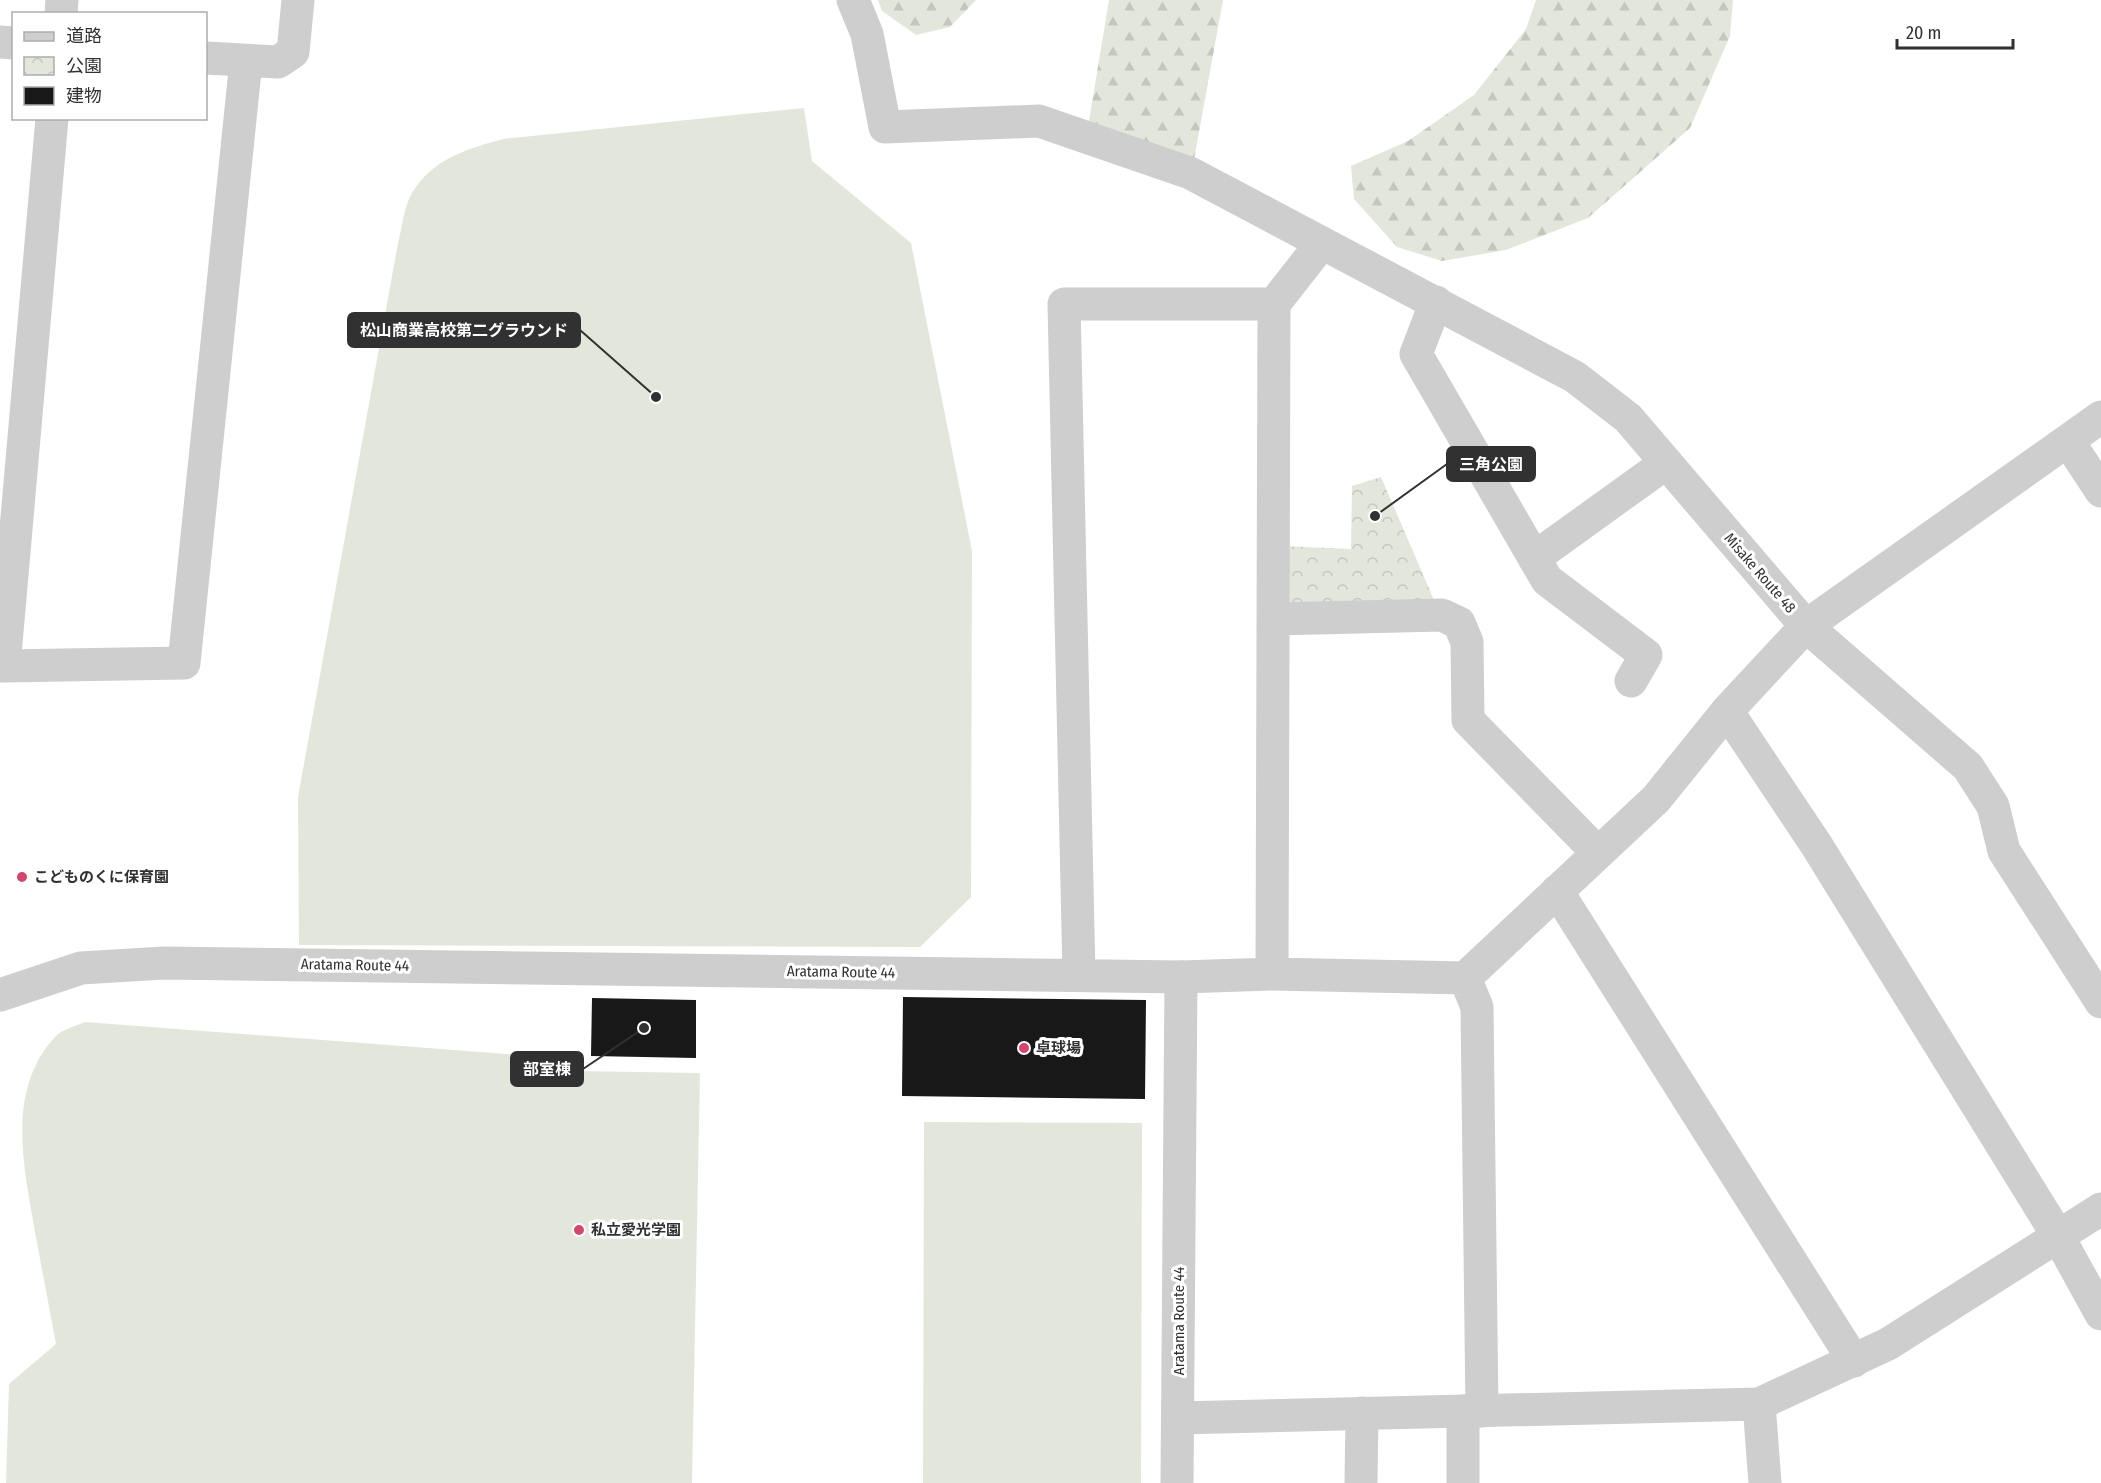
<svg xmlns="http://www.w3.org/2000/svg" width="2101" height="1483" viewBox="0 0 2101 1483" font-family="'Fira Sans Condensed','Noto Sans JP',sans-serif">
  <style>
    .grass { fill: #e3e7db }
    .forest { fill: url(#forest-firs) }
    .park { fill: url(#park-crowns) }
    .building { fill: #181818 }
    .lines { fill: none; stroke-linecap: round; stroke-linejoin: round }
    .minor { stroke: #cecece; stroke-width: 33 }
    .tertiary { stroke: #cecece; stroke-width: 33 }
    .poi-dot { fill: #d3476d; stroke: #fff; stroke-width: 2 }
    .labels { text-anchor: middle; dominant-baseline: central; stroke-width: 6; stroke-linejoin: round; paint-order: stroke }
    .street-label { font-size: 15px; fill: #313131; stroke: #fff }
    .poi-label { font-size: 15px; font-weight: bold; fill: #313131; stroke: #fff; text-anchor: start }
    .leader { fill: none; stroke: #313131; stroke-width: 2 }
    .callout-dot { fill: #313131; stroke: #fff; stroke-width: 2 }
    .callout { fill: #313131; stroke: #313131; stroke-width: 2 }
    .callout-label { font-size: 16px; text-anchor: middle; font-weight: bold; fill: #fff }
  </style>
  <defs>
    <pattern id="forest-firs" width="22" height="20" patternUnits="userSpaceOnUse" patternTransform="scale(1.5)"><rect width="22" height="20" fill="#e3e7db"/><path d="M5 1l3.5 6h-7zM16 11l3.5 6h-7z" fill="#c3c7bc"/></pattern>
    <pattern id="park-crowns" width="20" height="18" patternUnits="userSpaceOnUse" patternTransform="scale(1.5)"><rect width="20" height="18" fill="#e3e7db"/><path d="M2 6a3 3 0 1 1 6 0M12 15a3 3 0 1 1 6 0" fill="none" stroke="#c3c7bc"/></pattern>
  </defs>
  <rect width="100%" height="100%" fill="#fff"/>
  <path class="grass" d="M 804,108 L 812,161 L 911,243 L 972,551 L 971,897 L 920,947 L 299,945 L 298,797 L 398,243 C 402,228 404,206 412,193 C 432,159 467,149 503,139 Z
    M 85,1022 L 574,1059 L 576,1071 L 700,1073 L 692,1483 L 6,1483 L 9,1384 L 56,1344 C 49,1307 42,1269 35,1232 C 24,1167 5,1090 56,1036 C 63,1029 76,1026 85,1022 Z
    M 924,1122 L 1142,1123 L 1141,1483 L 923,1483 Z"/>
  <path class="forest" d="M 878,0 L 976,0 L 950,27 L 916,35 L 882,11 Z
    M 1109,0 L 1223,0 L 1193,165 L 1089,121 Z
    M 1536,0 L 1733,0 L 1730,36 L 1690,128 L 1588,218 L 1506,250 L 1442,261 L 1397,247 L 1354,199 L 1351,166 L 1408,141 L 1474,95 L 1526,29 Z"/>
  <path class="park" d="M 1381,477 L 1434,600 L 1280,606 L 1282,546 L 1351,549 L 1352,486 Z"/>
  <path class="building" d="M 903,997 L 1146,1000 L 1145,1099 L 902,1096 Z
    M 592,998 L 696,1000 L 696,1058 L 591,1056 Z"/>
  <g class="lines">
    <path class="minor" d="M 853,0 L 867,34 L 885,127 L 1039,121 L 1190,173 L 1575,377 L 1628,418 L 1806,626 L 1968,767 L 1993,806 L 2004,851 L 2101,1002
      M 61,14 L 62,0
      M 0,42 L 14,43
      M 206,58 L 278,62 L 293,52 L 298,0
      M 1436,302 L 1416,354 L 1547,580 L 1646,655 L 1631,681
      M 2068,441 L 2101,491
      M 1534,558 L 1666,463
      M 1273,619 L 1442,615 L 1459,623 L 1467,642 L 1468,720 L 1598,853
      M 0,666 L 4,666 L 52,118
      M 4,666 L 184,663 L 246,61
      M 1727,711 L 1817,846 L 2058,1236 L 2101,1314
      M 1557,891 L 1854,1361
      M 1272,974 L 1274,304 L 1321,244
      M 1079,975 L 1064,304 L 1274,304
      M 1465,978 L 1477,1007 L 1482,1411
      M 0,995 L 81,968 L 164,963 L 1181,977 L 1272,974 L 1465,978 L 1656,799 L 1727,711 L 1806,626 L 2101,417
      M 1759,1404 L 1765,1483
      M 1463,1411 L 1463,1483
      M 1361,1483 L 1362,1413"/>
    <path class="tertiary" d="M 1178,1418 L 1759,1404 L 1888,1344 L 2101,1209
      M 1177,1483 L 1181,977"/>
  </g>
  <g class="poi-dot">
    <circle cx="22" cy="877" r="6"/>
    <circle cx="1024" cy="1048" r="6"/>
    <circle cx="579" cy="1230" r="6"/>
  </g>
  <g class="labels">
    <g class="street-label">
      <text transform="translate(1760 573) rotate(49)">Misake Route 48</text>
      <text transform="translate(355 965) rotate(1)">Aratama Route 44</text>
      <text transform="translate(841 972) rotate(1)">Aratama Route 44</text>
      <text transform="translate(1179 1321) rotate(-90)">Aratama Route 44</text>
    </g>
    <g class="poi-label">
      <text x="34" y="877">こどものくに保育園</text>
      <text x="1036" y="1048">卓球場</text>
      <text x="591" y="1230">私立愛光学園</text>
    </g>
  </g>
  <path class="leader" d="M656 397L580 330M1375 516L1447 464M644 1028L583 1069"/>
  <g class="callout-dot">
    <circle cx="656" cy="397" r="6"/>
    <circle cx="1375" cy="516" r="6"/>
    <circle cx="644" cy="1028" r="6"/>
  </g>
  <g class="callout">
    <rect x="348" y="313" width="232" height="34" rx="6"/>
    <rect x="1447" y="447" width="88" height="34" rx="6"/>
    <rect x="511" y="1052" width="72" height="34" rx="6"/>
  </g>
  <g class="callout-label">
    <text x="464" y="336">松山商業高校第二グラウンド</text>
    <text x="1491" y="470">三角公園</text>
    <text x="547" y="1075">部室棟</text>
  </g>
  <rect x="12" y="12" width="195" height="108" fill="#ffffff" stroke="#adadad" stroke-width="1.5"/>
  <rect x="24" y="32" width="30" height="9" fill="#cecece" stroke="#adadad" stroke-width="1.5"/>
  <text x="66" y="42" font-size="18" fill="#313131">道路</text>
  <rect x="24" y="57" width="30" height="18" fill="url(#park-crowns)" stroke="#adadad" stroke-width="1.5"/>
  <text x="66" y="72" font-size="18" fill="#313131">公園</text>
  <rect x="24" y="87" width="30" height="18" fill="#181818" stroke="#adadad" stroke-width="1.5"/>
  <text x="66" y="102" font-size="18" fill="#313131">建物</text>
  <path d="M1897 39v9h116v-9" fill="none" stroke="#313131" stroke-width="3"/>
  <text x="1906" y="39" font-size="18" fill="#313131" stroke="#ffffff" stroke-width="4.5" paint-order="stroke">20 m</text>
</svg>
